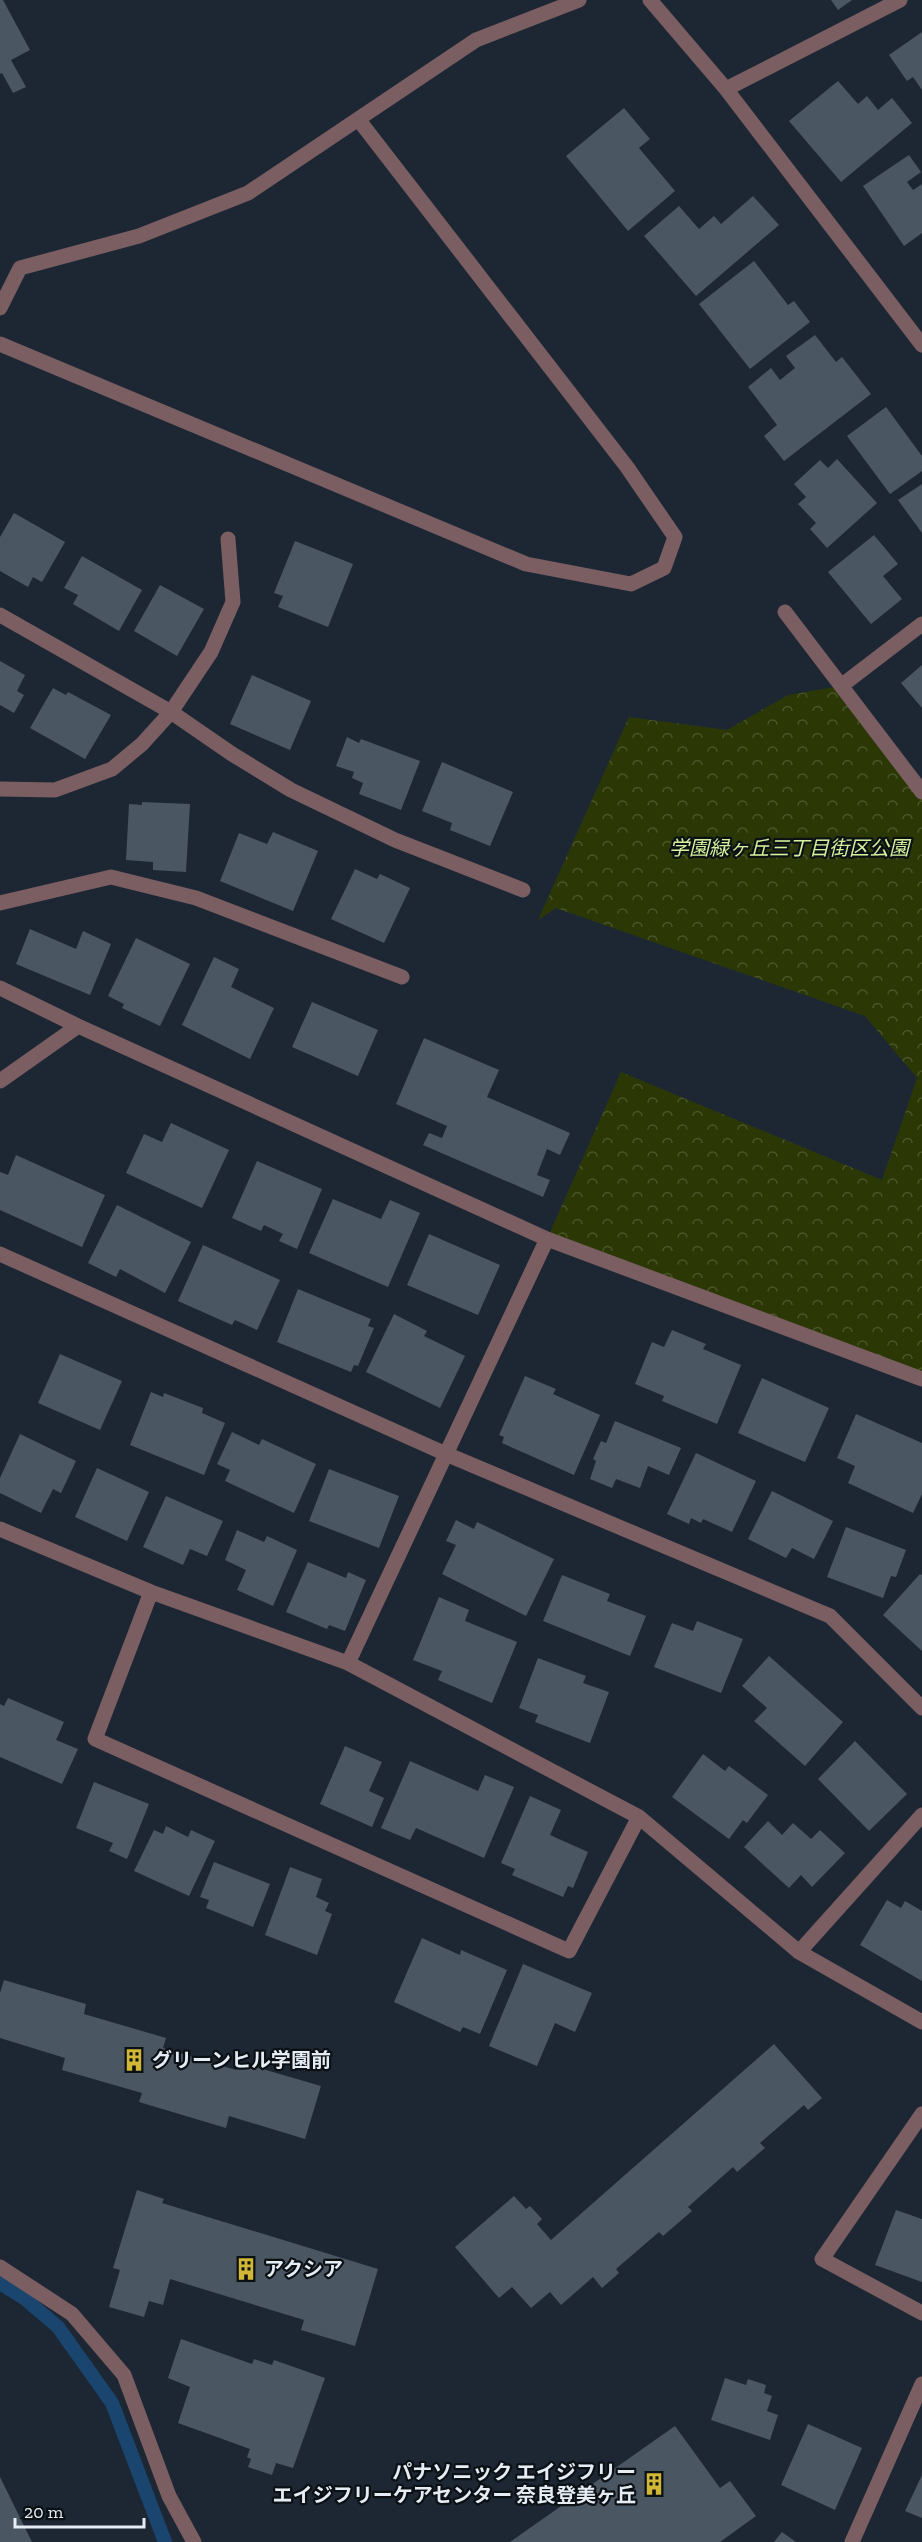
<svg xmlns="http://www.w3.org/2000/svg" width="922" height="2542" viewBox="0 0 922 2542" font-family="'Zilla Slab','Noto Sans JP',serif">
  <style>
    .park { fill: url(#park-crowns) }
    .lines { fill: none; stroke-linecap: round; stroke-linejoin: round }
    .stream { stroke: #1a456e; stroke-width: 14 }
    .building { fill: #4b5663 }
    .minor { stroke: #7a5e62; stroke-width: 15 }
    .labels { text-anchor: middle; dominant-baseline: central; stroke-width: 4.5; stroke-linejoin: round; paint-order: stroke }
    .park-label { font-size: 20px; font-style: italic; fill: #d5f19b; stroke: #0b1015 }
    .poi-label { font-size: 20px; font-weight: bold; fill: #e5ecf3; stroke: #0b1015; text-anchor: start }
  </style>
  <defs>
    <pattern id="park-crowns" width="20" height="18" patternUnits="userSpaceOnUse" patternTransform="scale(1.5)"><rect width="20" height="18" fill="#2b3805"/><path d="M2 6a3 3 0 1 1 6 0M12 15a3 3 0 1 1 6 0" fill="none" stroke="#4a552a"/></pattern>
  </defs>
  <rect width="100%" height="100%" fill="#1d2733"/>
  <path class="park" d="M 841,686 L 922,792 L 922,1379 L 547,1239 L 621,1072 L 882,1180 L 917,1078 L 865,1016 L 556,908 L 538,920 L 629,717 L 727,730 L 788,695 Z"/>
  <g class="lines">
    <path class="stream" d="M 0,2283 L 24,2298 L 58,2327 L 112,2403 L 165,2542"/>
  </g>
  <path class="building" d="M 0,0 L 3,0 L 30,50 L 11,60 L 26,87 L 13,93 L 2,73 L 0,74 Z
    M 831,0 L 852,0 L 838,10 Z
    M 922,32 L 922,90 L 913,77 L 907,81 L 889,55 Z
    M 838,81 L 858,104 L 867,96 L 878,110 L 892,98 L 912,123 L 841,182 L 789,121 Z
    M 624,108 L 650,139 L 639,148 L 675,191 L 628,231 L 566,156 Z
    M 909,155 L 921,172 L 907,182 L 913,190 L 922,184 L 922,233 L 904,246 L 863,186 Z
    M 753,196 L 779,225 L 696,296 L 644,236 L 679,206 L 699,229 L 714,216 L 721,224 Z
    M 754,261 L 788,305 L 794,301 L 810,322 L 750,369 L 699,304 Z
    M 815,335 L 836,362 L 842,357 L 871,394 L 784,461 L 764,436 L 777,425 L 748,387 L 771,368 L 780,380 L 795,368 L 786,356 Z
    M 886,407 L 922,456 L 922,471 L 890,494 L 847,436 Z
    M 837,459 L 877,503 L 827,548 L 810,529 L 816,523 L 798,504 L 806,497 L 794,484 L 820,460 L 828,468 Z
    M 922,484 L 922,533 L 898,500 Z
    M 14,513 L 65,542 L 42,582 L 33,577 L 28,587 L 0,571 L 0,537 Z
    M 874,535 L 898,564 L 883,576 L 902,599 L 871,624 L 828,572 Z
    M 295,541 L 353,564 L 328,627 L 278,607 L 283,596 L 274,593 Z
    M 82,556 L 142,590 L 119,631 L 73,604 L 78,595 L 64,588 Z
    M 160,585 L 204,609 L 177,656 L 134,631 Z
    M 0,661 L 25,675 L 17,691 L 24,695 L 14,713 L 0,705 Z
    M 922,665 L 922,708 L 901,683 Z
    M 252,675 L 311,701 L 290,750 L 230,724 Z
    M 53,688 L 66,695 L 68,692 L 111,715 L 85,759 L 30,728 Z
    M 347,737 L 359,743 L 361,739 L 420,761 L 401,810 L 359,794 L 363,783 L 352,778 L 354,772 L 336,766 Z
    M 442,762 L 513,792 L 490,846 L 450,830 L 452,823 L 422,811 Z
    M 142,802 L 190,804 L 186,872 L 153,870 L 153,862 L 126,860 L 129,804 L 142,805 Z
    M 273,832 L 318,851 L 293,911 L 220,881 L 239,833 L 267,844 Z
    M 355,869 L 377,879 L 380,874 L 410,888 L 384,943 L 331,919 Z
    M 30,929 L 76,949 L 83,931 L 111,944 L 90,995 L 16,964 Z
    M 136,938 L 190,964 L 160,1026 L 122,1008 L 124,1004 L 108,996 Z
    M 214,957 L 239,969 L 231,987 L 274,1008 L 250,1059 L 182,1025 Z
    M 312,1002 L 378,1030 L 358,1076 L 292,1047 Z
    M 424,1038 L 499,1070 L 487,1097 L 570,1133 L 560,1155 L 547,1149 L 537,1175 L 550,1180 L 543,1197 L 423,1145 L 429,1133 L 442,1138 L 447,1126 L 396,1104 Z
    M 171,1123 L 229,1150 L 202,1208 L 126,1173 L 144,1134 L 162,1142 Z
    M 16,1155 L 105,1195 L 82,1247 L 0,1210 L 0,1172 L 8,1175 Z
    M 257,1161 L 322,1189 L 297,1249 L 279,1241 L 283,1234 L 264,1225 L 261,1231 L 232,1218 Z
    M 333,1199 L 381,1219 L 390,1200 L 420,1213 L 388,1287 L 309,1253 Z
    M 117,1205 L 191,1242 L 165,1293 L 120,1269 L 116,1277 L 88,1263 Z
    M 429,1234 L 500,1265 L 478,1315 L 407,1285 Z
    M 203,1245 L 280,1280 L 257,1330 L 235,1320 L 232,1325 L 178,1301 Z
    M 298,1289 L 371,1319 L 368,1326 L 374,1328 L 358,1366 L 354,1365 L 351,1372 L 277,1342 Z
    M 394,1314 L 427,1331 L 424,1336 L 465,1356 L 440,1408 L 366,1372 Z
    M 672,1330 L 706,1344 L 703,1349 L 741,1365 L 717,1424 L 662,1401 L 664,1396 L 635,1384 L 652,1342 L 664,1347 Z
    M 60,1354 L 122,1381 L 100,1430 L 38,1403 Z
    M 525,1376 L 556,1389 L 553,1394 L 600,1415 L 574,1475 L 502,1443 L 504,1437 L 499,1435 Z
    M 762,1378 L 829,1408 L 805,1462 L 738,1433 Z
    M 151,1392 L 163,1397 L 164,1393 L 203,1408 L 202,1413 L 225,1423 L 204,1475 L 130,1445 Z
    M 856,1414 L 922,1443 L 922,1494 L 913,1513 L 848,1483 L 855,1466 L 837,1458 Z
    M 615,1421 L 681,1448 L 669,1475 L 648,1466 L 640,1488 L 616,1479 L 612,1488 L 590,1479 L 596,1461 L 593,1459 L 601,1441 L 606,1443 Z
    M 232,1432 L 259,1445 L 262,1439 L 316,1464 L 294,1513 L 225,1481 L 230,1470 L 217,1464 Z
    M 20,1434 L 76,1461 L 61,1493 L 53,1489 L 41,1513 L 0,1493 L 0,1478 Z
    M 696,1453 L 756,1481 L 732,1532 L 703,1519 L 701,1523 L 691,1518 L 689,1524 L 667,1514 Z
    M 97,1468 L 149,1492 L 127,1541 L 75,1517 Z
    M 329,1469 L 399,1496 L 379,1548 L 309,1521 Z
    M 772,1491 L 833,1521 L 814,1559 L 792,1548 L 786,1558 L 748,1539 Z
    M 166,1496 L 223,1521 L 207,1556 L 190,1549 L 183,1565 L 143,1547 Z
    M 456,1520 L 474,1529 L 477,1522 L 554,1559 L 526,1616 L 442,1574 L 456,1545 L 446,1541 Z
    M 846,1527 L 906,1550 L 896,1577 L 891,1576 L 883,1598 L 827,1577 Z
    M 237,1530 L 264,1542 L 267,1536 L 297,1550 L 273,1606 L 237,1590 L 246,1570 L 225,1560 Z
    M 308,1562 L 346,1578 L 348,1572 L 366,1580 L 345,1631 L 329,1625 L 327,1629 L 286,1612 Z
    M 920,1574 L 922,1575 L 922,1651 L 883,1615 Z
    M 562,1575 L 610,1594 L 607,1601 L 646,1616 L 630,1656 L 543,1621 Z
    M 439,1597 L 469,1610 L 465,1621 L 517,1642 L 492,1703 L 438,1680 L 442,1671 L 413,1660 Z
    M 697,1621 L 743,1639 L 721,1693 L 654,1667 L 672,1623 L 693,1631 Z
    M 769,1656 L 843,1722 L 805,1766 L 754,1721 L 767,1708 L 742,1686 Z
    M 538,1658 L 586,1676 L 583,1683 L 609,1692 L 590,1743 L 535,1722 L 538,1715 L 519,1708 Z
    M 8,1698 L 64,1722 L 56,1740 L 78,1749 L 62,1784 L 0,1757 L 0,1704 L 4,1706 Z
    M 855,1741 L 907,1794 L 869,1831 L 818,1779 Z
    M 345,1746 L 382,1762 L 369,1791 L 384,1798 L 372,1827 L 320,1804 Z
    M 703,1754 L 725,1771 L 729,1766 L 768,1795 L 747,1823 L 743,1820 L 729,1839 L 672,1797 Z
    M 410,1761 L 478,1791 L 485,1775 L 514,1787 L 484,1858 L 416,1828 L 410,1840 L 381,1828 Z
    M 94,1782 L 149,1804 L 127,1859 L 109,1851 L 113,1843 L 76,1828 Z
    M 530,1796 L 561,1810 L 550,1835 L 588,1852 L 573,1888 L 568,1886 L 563,1897 L 512,1875 L 515,1869 L 501,1863 Z
    M 768,1821 L 782,1835 L 793,1823 L 811,1839 L 820,1830 L 845,1853 L 812,1887 L 801,1875 L 789,1888 L 744,1847 Z
    M 166,1826 L 188,1837 L 191,1830 L 215,1841 L 189,1896 L 134,1871 L 154,1830 L 163,1834 Z
    M 214,1862 L 270,1884 L 253,1927 L 206,1908 L 209,1900 L 200,1897 Z
    M 290,1867 L 322,1879 L 316,1897 L 329,1903 L 325,1911 L 332,1914 L 317,1955 L 265,1935 Z
    M 887,1900 L 901,1908 L 905,1901 L 922,1911 L 922,1981 L 860,1945 Z
    M 422,1938 L 460,1955 L 461,1950 L 507,1970 L 480,2034 L 463,2027 L 460,2032 L 394,2002 Z
    M 523,1964 L 592,1993 L 575,2032 L 555,2023 L 537,2066 L 489,2046 Z
    M 4,1980 L 86,2004 L 84,2014 L 166,2038 L 163,2048 L 236,2070 L 239,2062 L 321,2086 L 305,2139 L 229,2116 L 226,2128 L 139,2102 L 142,2093 L 62,2070 L 65,2058 L 0,2038 L 0,1993 Z
    M 774,2044 L 822,2098 L 808,2110 L 804,2105 L 760,2143 L 765,2148 L 737,2172 L 733,2167 L 688,2207 L 692,2211 L 663,2236 L 659,2232 L 616,2269 L 619,2273 L 602,2288 L 593,2277 L 561,2305 L 550,2292 L 531,2308 L 512,2287 L 499,2298 L 455,2247 L 514,2196 L 526,2209 L 530,2206 L 542,2219 L 537,2224 L 551,2240 Z
    M 137,2190 L 164,2199 L 162,2203 L 378,2269 L 355,2346 L 301,2330 L 304,2320 L 170,2279 L 163,2305 L 149,2301 L 144,2317 L 109,2307 L 120,2270 L 113,2268 Z
    M 896,2210 L 922,2219 L 922,2282 L 875,2265 Z
    M 181,2339 L 252,2364 L 254,2359 L 272,2365 L 274,2360 L 325,2378 L 293,2468 L 276,2463 L 272,2475 L 248,2467 L 251,2459 L 247,2457 L 250,2449 L 178,2423 L 190,2387 L 168,2378 Z
    M 725,2378 L 746,2385 L 748,2379 L 766,2385 L 764,2393 L 772,2396 L 767,2411 L 778,2415 L 770,2440 L 711,2420 Z
    M 808,2424 L 862,2448 L 835,2510 L 781,2485 Z
    M 675,2426 L 720,2488 L 730,2481 L 756,2516 L 720,2542 L 510,2542 Z
    M 922,2475 L 922,2518 L 905,2511 Z
    M 0,2477 L 32,2542 L 0,2542 Z
    M 782,2532 L 796,2542 L 774,2542 Z"/>
  <g class="lines">
    <path class="minor" d="M 650,0 L 726,89
      M 900,0 L 726,89 L 922,345
      M 0,308 L 20,268 L 139,236 L 248,193 L 476,40 L 579,0
      M 0,344 L 526,564 L 631,584 L 664,568 L 675,537 L 627,467 L 358,119
      M 785,612 L 922,792
      M 0,615 L 171,712 L 232,754 L 291,790 L 395,840 L 523,890
      M 841,686 L 922,624
      M 0,789 L 55,790 L 112,769 L 142,744 L 171,712 L 211,652 L 233,602 L 228,539
      M 0,903 L 111,877 L 196,898 L 402,977
      M 0,988 L 78,1026
      M 0,1081 L 78,1026 L 547,1239 L 922,1379
      M 0,1254 L 446,1454 L 830,1616 L 922,1708
      M 0,1529 L 151,1592 L 348,1663 L 639,1817 L 799,1952 L 922,2022
      M 151,1592 L 95,1739 L 569,1951 L 639,1817
      M 348,1663 L 547,1239
      M 799,1952 L 922,1815
      M 922,2114 L 822,2259 L 922,2313
      M 0,2267 L 72,2314 L 124,2375 L 169,2496 L 194,2542
      M 852,2542 L 922,2384"/>
  </g>
  <defs>
    <g id="building-bare" transform="scale(1.8)"><path d="M-4-6H4V6H1V3H-1V6H-4ZM-2.5-4.3h1.7v1.8h-1.7ZM.8-4.3h1.7v1.8H.8ZM-2.5-1h1.7V.8h-1.7ZM.8-1h1.7V.8H.8Z" fill="#d2b736" stroke="#0b1015" stroke-width="2.5" paint-order="stroke"/></g>
  </defs>
  <g fill-rule="evenodd">
    <use href="#building-bare" x="134" y="2060"/>
    <use href="#building-bare" x="246" y="2269"/>
    <use href="#building-bare" x="654" y="2484"/>
  </g>
  <g class="labels">
    <g class="park-label">
      <text x="789" y="848">学園緑ヶ丘三丁目街区公園</text>
    </g>
    <g class="poi-label">
      <text x="152" y="2060">グリーンヒル学園前</text>
      <text x="264" y="2269">アクシア</text>
      <text x="636" y="2472" text-anchor="end">パナソニック エイジフリー<tspan x="636" dy="23">エイジフリーケアセンター 奈良登美ヶ丘</tspan></text>
    </g>
  </g>
  <path d="M15 2518v9h129v-9" fill="none" stroke="#e5ecf3" stroke-width="3"/>
  <text x="24" y="2518" font-size="18" fill="#e5ecf3" stroke="#0b1015" stroke-width="4.5" paint-order="stroke">20 m</text>
</svg>
